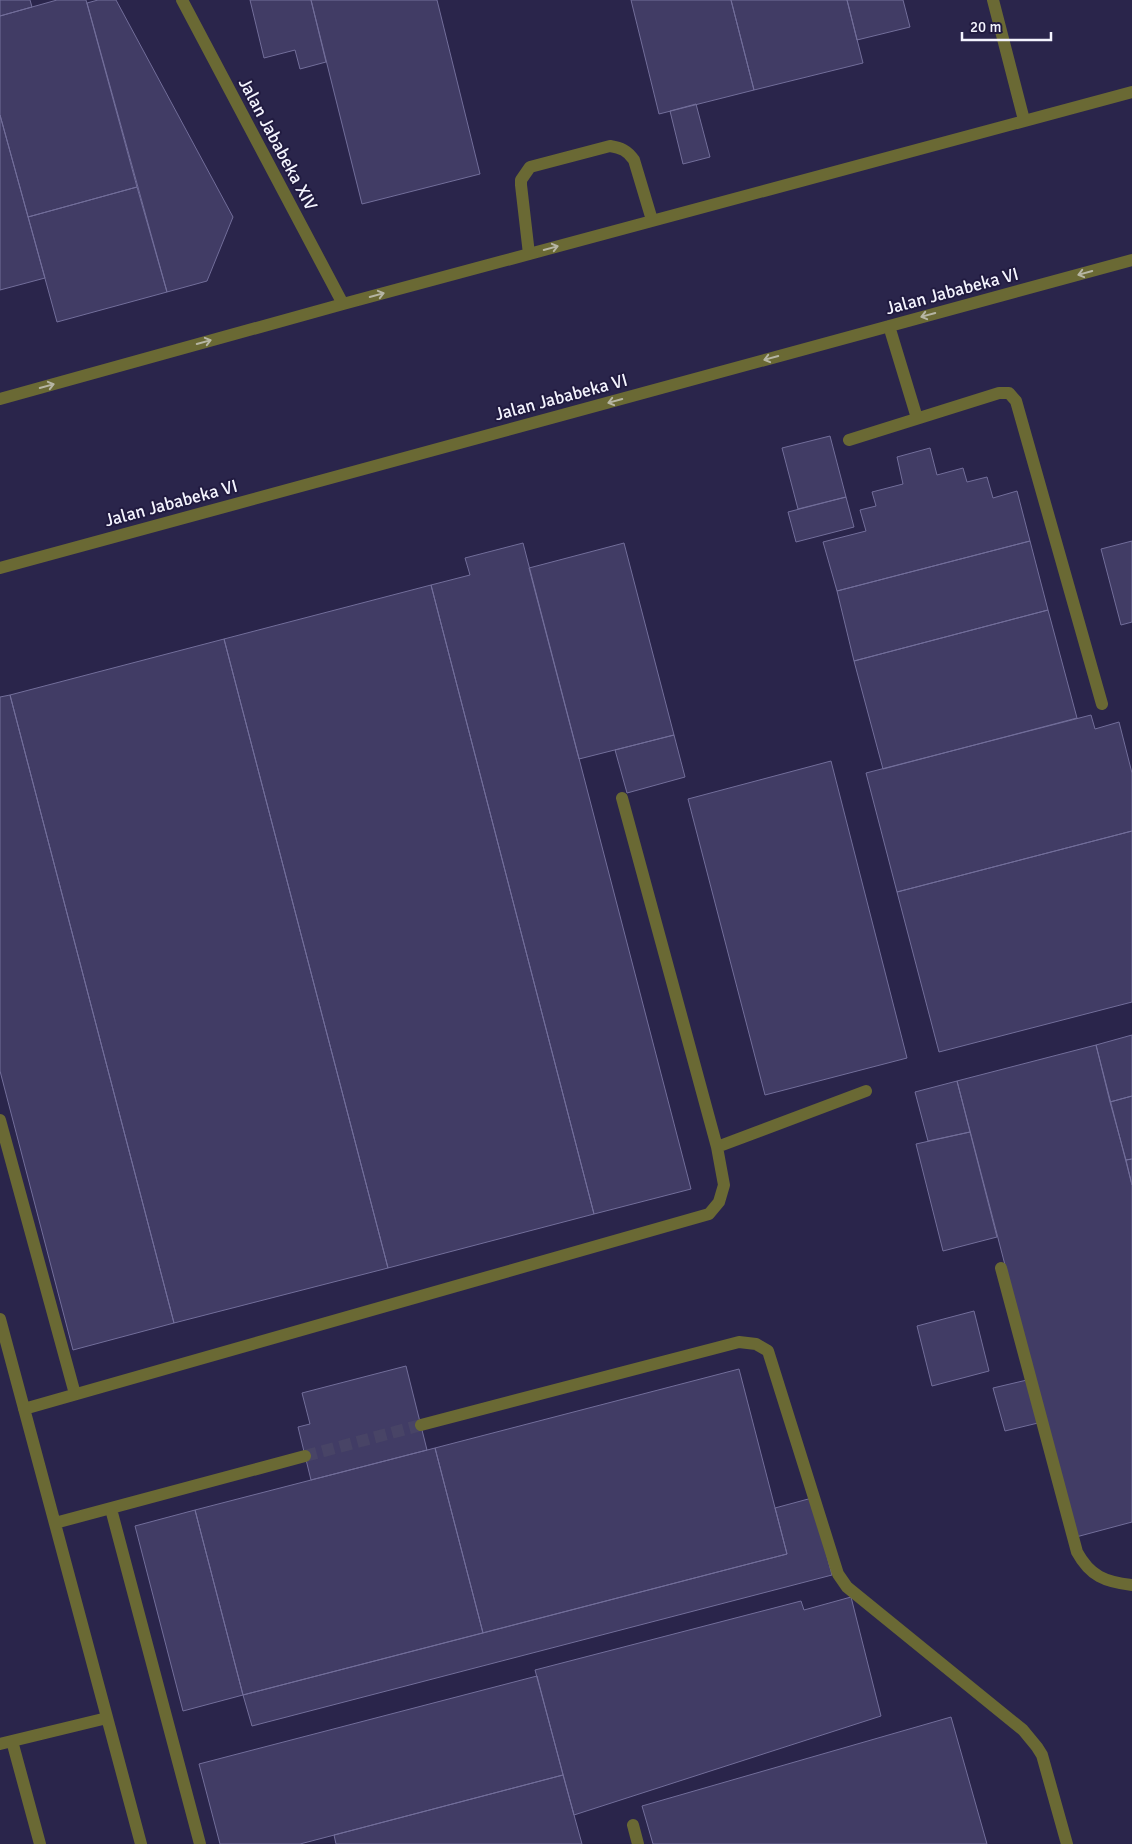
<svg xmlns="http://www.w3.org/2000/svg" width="1132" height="1844" viewBox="0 0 1132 1844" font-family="Signika,sans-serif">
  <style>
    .building { fill: #413c65; stroke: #726e9a }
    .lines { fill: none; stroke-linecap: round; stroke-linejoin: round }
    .minor-tunnel { stroke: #484466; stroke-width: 12; stroke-dasharray: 12 6; stroke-linecap: butt }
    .minor { stroke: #6a6934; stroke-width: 12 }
    .oneway { stroke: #b6b5a3 }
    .labels { text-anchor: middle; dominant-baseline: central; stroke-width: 4; stroke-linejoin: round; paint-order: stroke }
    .street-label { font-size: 18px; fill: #f4f4fe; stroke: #211b40 }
  </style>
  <rect width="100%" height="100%" fill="#2a254b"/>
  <path class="building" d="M 0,0 L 30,0 L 32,7 L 0,16 Z
    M 57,0 L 86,0 L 137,187 L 28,217 L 0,115 L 0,16 Z
    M 98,0 L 116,0 L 233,217 L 207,281 L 167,292 L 87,3 Z
    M 250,0 L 311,0 L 326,62 L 300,69 L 295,50 L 264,58 Z
    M 311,0 L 437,0 L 480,174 L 362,204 Z
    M 631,0 L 731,0 L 754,90 L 659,114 Z
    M 731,0 L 847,0 L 863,63 L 754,90 Z
    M 847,0 L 903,0 L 910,27 L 857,40 Z
    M 696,104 L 710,157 L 683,164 L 670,111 Z
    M 0,115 L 45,278 L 0,290 Z
    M 137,187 L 167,292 L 57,322 L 28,217 Z
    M 830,436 L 846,497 L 798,509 L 782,448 Z
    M 930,448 L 937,475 L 963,468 L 967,482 L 987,477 L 993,498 L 1017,491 L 1030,541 L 837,591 L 823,542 L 866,531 L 860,510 L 876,506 L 872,492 L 903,484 L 897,457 Z
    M 846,497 L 854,527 L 796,542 L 788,512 Z
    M 1030,541 L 1048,610 L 854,661 L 837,591 Z
    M 1132,541 L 1132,622 L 1121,625 L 1101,549 Z
    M 523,543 L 691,1189 L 594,1214 L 431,585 L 470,575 L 465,558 Z
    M 624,543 L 674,735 L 579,759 L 529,568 Z
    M 431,585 L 594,1214 L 388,1268 L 224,639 Z
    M 1048,610 L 1077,718 L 883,769 L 854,661 Z
    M 224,639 L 388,1268 L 174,1323 L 10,695 Z
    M 10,695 L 174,1323 L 73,1350 L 0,1071 L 0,697 Z
    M 1091,715 L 1095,729 L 1119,722 L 1132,773 L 1132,831 L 897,892 L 866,773 Z
    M 674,735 L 685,777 L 627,793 L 615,750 Z
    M 831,761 L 907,1058 L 765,1095 L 688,799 Z
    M 1132,831 L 1132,1002 L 939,1052 L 897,892 Z
    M 1132,1035 L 1132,1096 L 1110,1102 L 1096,1045 Z
    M 1096,1045 L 1132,1185 L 1132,1522 L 1076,1537 L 957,1081 Z
    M 957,1081 L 970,1132 L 928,1141 L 915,1092 Z
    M 1132,1096 L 1132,1159 L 1126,1160 L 1110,1102 Z
    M 970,1132 L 997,1237 L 943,1251 L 916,1144 Z
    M 1132,1159 L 1132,1185 L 1126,1160 Z
    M 974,1311 L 989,1371 L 932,1386 L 917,1326 Z
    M 406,1366 L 427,1450 L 311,1480 L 298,1427 L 310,1424 L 302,1393 Z
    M 739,1369 L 787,1554 L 483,1633 L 435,1448 Z
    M 1027,1380 L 1038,1423 L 1005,1431 L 993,1388 Z
    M 435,1448 L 483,1633 L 243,1695 L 195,1510 Z
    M 812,1498 L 832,1575 L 252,1726 L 243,1695 L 787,1554 L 775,1508 Z
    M 195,1510 L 243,1695 L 183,1711 L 135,1526 Z
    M 851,1597 L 881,1716 L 574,1815 L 535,1670 L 801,1601 L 804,1610 Z
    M 537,1676 L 563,1775 L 300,1844 L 220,1844 L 199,1764 Z
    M 951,1717 L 987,1844 L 653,1844 L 642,1806 Z
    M 563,1775 L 582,1844 L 336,1844 L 334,1835 Z"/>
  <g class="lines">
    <path class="minor-tunnel" d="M 305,1456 L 421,1425"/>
    <path class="minor" d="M 182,0 L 343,304
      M 993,0 L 1024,120
      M 529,254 L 521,185 L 521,180 L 530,167 L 610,146 C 621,148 627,150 634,160 L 652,220
      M 889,326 L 917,418
      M 0,399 L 343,304 L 1132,92
      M 849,440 L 999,393 L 1009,393 L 1016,401 L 1102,704
      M 0,568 L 1132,260
      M 622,798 L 717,1147
      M 0,1120 L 75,1394
      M 1001,1268 L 1077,1552 C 1090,1576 1105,1582 1132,1585
      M 0,1319 L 141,1844
      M 24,1409 L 709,1214 L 719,1202 L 724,1185 L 717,1147 L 866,1091
      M 421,1425 L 739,1342 L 756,1344 L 768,1351 L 838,1574 L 847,1587 L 1023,1730 L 1037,1747 L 1042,1755 L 1067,1844
      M 111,1509 L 200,1844
      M 55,1523 L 305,1456
      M 12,1741 L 40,1844
      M 0,1744 L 107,1718
      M 633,1825 L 638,1844"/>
  </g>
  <defs><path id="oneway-shaft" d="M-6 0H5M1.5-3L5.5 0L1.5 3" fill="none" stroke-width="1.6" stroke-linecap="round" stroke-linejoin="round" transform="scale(1.25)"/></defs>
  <g class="oneway">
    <use href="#oneway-shaft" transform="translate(551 248) rotate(-15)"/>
    <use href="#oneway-shaft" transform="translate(1085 273) rotate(165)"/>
    <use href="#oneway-shaft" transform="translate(377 295) rotate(-15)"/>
    <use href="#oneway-shaft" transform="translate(928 315) rotate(165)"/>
    <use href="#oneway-shaft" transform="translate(204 342) rotate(-15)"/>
    <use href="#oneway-shaft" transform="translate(771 358) rotate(165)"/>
    <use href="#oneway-shaft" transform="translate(47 386) rotate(-15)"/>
    <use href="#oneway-shaft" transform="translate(615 401) rotate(165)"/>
  </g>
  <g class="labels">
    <g class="street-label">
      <text transform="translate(278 144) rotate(62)">Jalan Jababeka XIV</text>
      <text transform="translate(952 291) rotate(-15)">Jalan Jababeka VI</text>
      <text transform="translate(561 397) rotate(-15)">Jalan Jababeka VI</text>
      <text transform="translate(171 503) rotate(-15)">Jalan Jababeka VI</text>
    </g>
  </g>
  <path d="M962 32v8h89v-8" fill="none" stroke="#f4f4fe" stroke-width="2.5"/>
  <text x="970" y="32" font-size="15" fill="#f4f4fe" stroke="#211b40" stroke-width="4" paint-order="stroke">20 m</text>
</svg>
